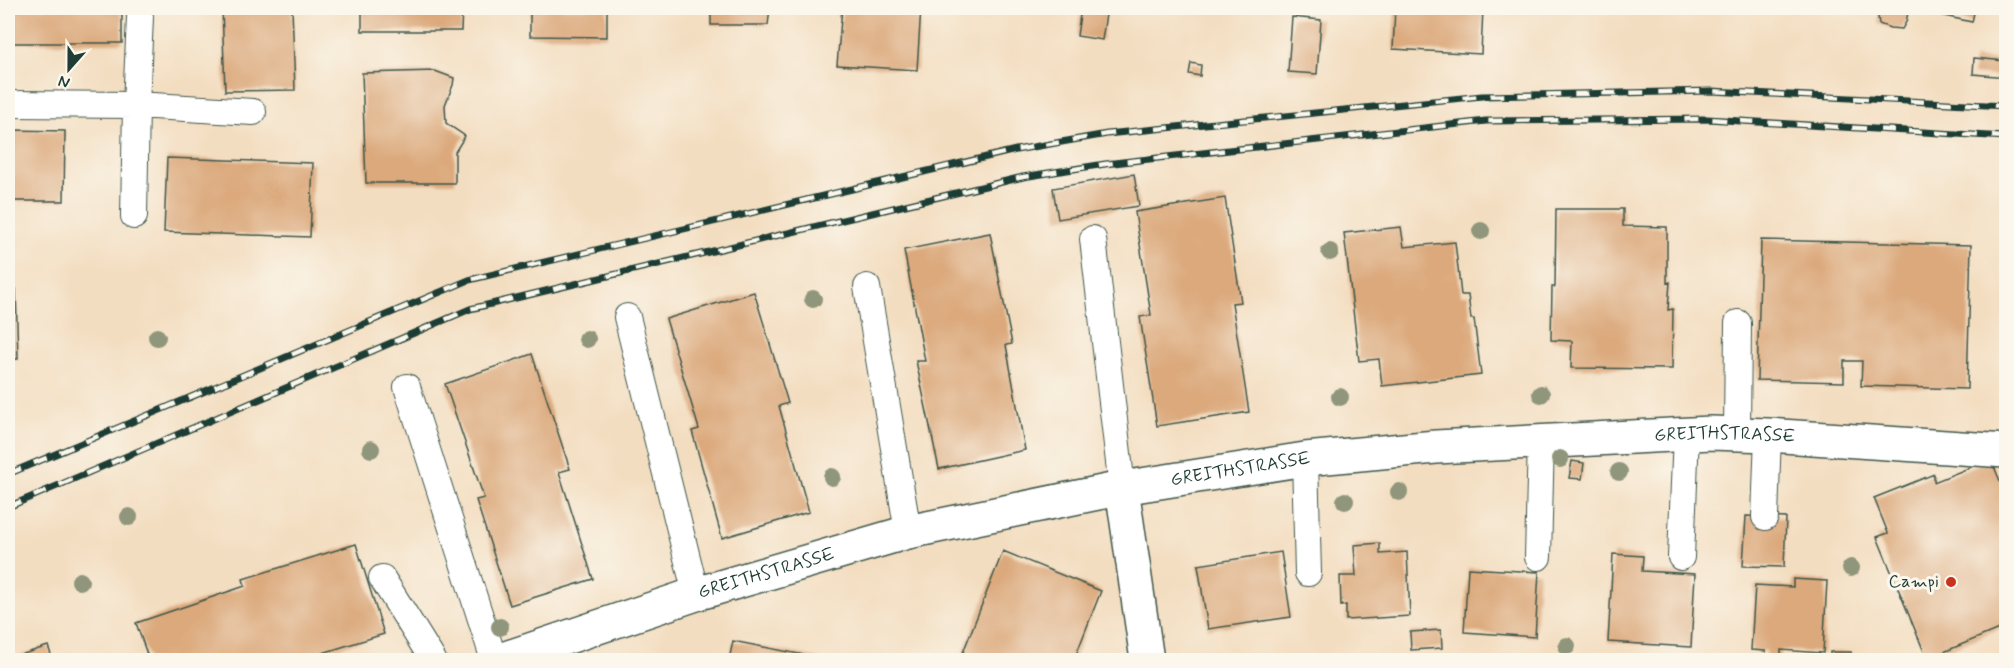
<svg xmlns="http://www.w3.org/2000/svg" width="2014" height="668" viewBox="0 0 2014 668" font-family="Mynerve,sans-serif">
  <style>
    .building { fill: #dba97c }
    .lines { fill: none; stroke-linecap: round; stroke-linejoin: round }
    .lane-casing { stroke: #3f5549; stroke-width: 28 }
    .street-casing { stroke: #3f5549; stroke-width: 36 }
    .lane { stroke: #fff; stroke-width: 26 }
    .street { stroke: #fff; stroke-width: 33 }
    .rail-casing { stroke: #1f3d34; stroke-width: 7 }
    .rail { stroke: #fbf7ec; stroke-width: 4.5; stroke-dasharray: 14; stroke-linecap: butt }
    .tree { fill: #8f967b }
    .poi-dot { fill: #c8321e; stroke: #fbf7ec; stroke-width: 2 }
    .labels { text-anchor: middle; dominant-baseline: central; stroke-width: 6; stroke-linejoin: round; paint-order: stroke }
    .street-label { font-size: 18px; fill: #1f3d34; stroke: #fbf7ec }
    .poi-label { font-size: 18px; fill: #1f3d34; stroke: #fbf7ec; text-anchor: end }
  </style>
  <rect width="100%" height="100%" fill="#fbf7ec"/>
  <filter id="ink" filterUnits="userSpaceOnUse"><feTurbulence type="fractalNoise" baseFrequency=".0167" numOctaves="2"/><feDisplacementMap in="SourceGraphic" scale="12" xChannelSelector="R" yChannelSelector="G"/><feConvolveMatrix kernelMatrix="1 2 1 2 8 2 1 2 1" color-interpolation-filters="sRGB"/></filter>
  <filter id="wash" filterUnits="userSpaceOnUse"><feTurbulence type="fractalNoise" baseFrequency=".008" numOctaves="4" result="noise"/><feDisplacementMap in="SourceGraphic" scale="24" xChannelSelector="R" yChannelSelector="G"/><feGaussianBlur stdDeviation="1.35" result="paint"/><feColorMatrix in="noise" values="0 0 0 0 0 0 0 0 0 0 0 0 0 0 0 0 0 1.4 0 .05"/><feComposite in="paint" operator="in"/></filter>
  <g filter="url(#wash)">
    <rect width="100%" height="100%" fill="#f3ddc0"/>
    <g id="blocks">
      <path class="building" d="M 8,8 L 122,8 L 122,43 L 8,43 Z
        M 222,8 L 292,8 L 295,90 L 225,91 Z
        M 362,8 L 462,8 L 461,31 L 362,31 Z
        M 530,8 L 607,8 L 607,37 L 530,36 Z
        M 711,8 L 770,8 L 768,25 L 711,25 Z
        M 842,8 L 921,8 L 917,70 L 837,65 Z
        M 1081,8 L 1107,8 L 1102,40 L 1077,36 Z
        M 1395,8 L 1483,8 L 1481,54 L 1393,49 Z
        M 1880,8 L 1909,8 L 1906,22 L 1902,29 L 1890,28 L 1879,24 L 1878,17 Z
        M 1931,8 L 1975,8 L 1972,22 L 1930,13 Z
        M 1292,17 L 1321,20 L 1317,74 L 1288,72 Z
        M 1974,58 L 2006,61 L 2006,77 L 1973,74 Z
        M 1191,63 L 1201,65 L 1200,76 L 1189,74 Z
        M 435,71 L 454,78 L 453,85 L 445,105 L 446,123 L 465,136 L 455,152 L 455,183 L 366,183 L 362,73 Z
        M 8,130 L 65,131 L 64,201 L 8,201 Z
        M 167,158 L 313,163 L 310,237 L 164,232 Z
        M 1134,174 L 1139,206 L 1058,219 L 1053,188 Z
        M 1225,198 L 1241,302 L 1232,303 L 1249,412 L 1157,426 L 1140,317 L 1151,315 L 1135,212 Z
        M 1556,209 L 1623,209 L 1623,226 L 1667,227 L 1667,283 L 1670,282 L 1668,310 L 1673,309 L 1672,369 L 1571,368 L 1572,341 L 1551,340 L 1552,287 L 1555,287 Z
        M 1401,227 L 1404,247 L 1455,242 L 1461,295 L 1468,295 L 1471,319 L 1474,319 L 1481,375 L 1382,386 L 1379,359 L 1359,361 L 1344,233 Z
        M 990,233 L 1012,344 L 1006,345 L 1025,450 L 939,469 L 916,361 L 925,361 L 904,250 Z
        M 1761,240 L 1971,245 L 1967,389 L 1861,386 L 1862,361 L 1844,361 L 1844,382 L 1757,380 Z
        M 8,289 L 16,289 L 18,359 L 8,359 Z
        M 754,292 L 788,403 L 779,406 L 809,512 L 722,538 L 692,431 L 699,429 L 666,319 Z
        M 532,354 L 570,469 L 559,472 L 593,579 L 510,605 L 476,500 L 484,498 L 445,384 Z
        M 1991,459 L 2006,496 L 2006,626 L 1927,659 L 1877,537 L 1888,533 L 1874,498 L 1934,474 L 1934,482 Z
        M 1572,461 L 1584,463 L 1582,479 L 1569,478 Z
        M 1746,516 L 1786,518 L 1784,567 L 1743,566 Z
        M 1380,543 L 1380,554 L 1407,552 L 1410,616 L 1346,620 L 1346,605 L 1341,606 L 1340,576 L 1356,576 L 1354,545 Z
        M 356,544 L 384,634 L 300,660 L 149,660 L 136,623 L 245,586 L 243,579 Z
        M 1003,551 L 1101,591 L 1074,660 L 960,660 Z
        M 1281,552 L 1291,617 L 1208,629 L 1198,565 Z
        M 1613,554 L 1643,556 L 1642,571 L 1695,574 L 1691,647 L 1608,642 Z
        M 1468,568 L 1539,572 L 1535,637 L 1464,632 Z
        M 1793,579 L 1827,581 L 1823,653 L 1781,650 L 1781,658 L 1765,657 L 1766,651 L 1751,650 L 1755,585 L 1793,587 Z
        M 1441,630 L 1442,648 L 1411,650 L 1410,632 Z
        M 733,641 L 819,658 L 818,660 L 729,660 Z
        M 48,646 L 53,660 L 8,660 L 8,659 Z
        M 1830,652 L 1851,652 L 1850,660 L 1830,660 Z"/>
    </g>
  </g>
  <g filter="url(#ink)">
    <use href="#blocks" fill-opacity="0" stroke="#3f5549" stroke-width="1.5"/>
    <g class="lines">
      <g class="lane-casing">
        <path id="lane" d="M 8,104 L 136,105 L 253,112
          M 134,216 L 136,105 L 140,17
          M 1093,239 L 1122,488
          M 867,287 L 908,532
          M 627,317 L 696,594
          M 407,387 L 494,660
          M 1737,433 L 1738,323
          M 1305,459 L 1308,573
          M 1765,517 L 1768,435
          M 1538,557 L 1541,440
          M 1681,557 L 1686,434
          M 382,578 L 433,660"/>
      </g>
      <g class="street-casing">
        <g id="street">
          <path d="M 1122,488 L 1147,660"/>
          <path id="s1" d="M 500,660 L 696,594 L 908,532 L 1122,488 L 1305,459 L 1436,447 L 1711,433 L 1768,435 L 2006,451"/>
        </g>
      </g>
      <use href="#lane" class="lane"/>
      <use href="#street" class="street"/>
      <g class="rail-casing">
        <path id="rail" d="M 8,474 L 469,280 L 1016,150 L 1107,134 L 1482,96 L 1711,91 L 2006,106
          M 8,507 L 470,309 L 1023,177 L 1105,164 L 1486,121 L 1707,119 L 2006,137"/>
      </g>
      <use href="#rail" class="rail"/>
    </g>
    <g class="tree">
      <circle cx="1481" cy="231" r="9"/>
      <circle cx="1330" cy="252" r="9"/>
      <circle cx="813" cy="299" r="9"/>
      <circle cx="157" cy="337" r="9"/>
      <circle cx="587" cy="339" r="9"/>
      <circle cx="1541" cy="394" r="9"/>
      <circle cx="1340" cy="397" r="9"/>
      <circle cx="371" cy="449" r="9"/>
      <circle cx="1560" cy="459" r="9"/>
      <circle cx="1619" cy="472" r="9"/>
      <circle cx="832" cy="477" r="9"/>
      <circle cx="1399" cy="492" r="9"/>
      <circle cx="1345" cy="501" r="9"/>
      <circle cx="129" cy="517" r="9"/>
      <circle cx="1851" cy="568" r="9"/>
      <circle cx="80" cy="581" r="9"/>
      <circle cx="500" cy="627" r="9"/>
      <circle cx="1567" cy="646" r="9"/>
    </g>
  </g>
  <circle class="poi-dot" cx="1951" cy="582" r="6"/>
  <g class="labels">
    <g class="street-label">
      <text stroke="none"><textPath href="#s1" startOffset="1252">GREITHSTRASSE</textPath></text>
      <text stroke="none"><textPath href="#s1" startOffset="766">GREITHSTRASSE</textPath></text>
      <text stroke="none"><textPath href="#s1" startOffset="280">GREITHSTRASSE</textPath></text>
    </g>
    <g class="poi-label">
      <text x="1939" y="582">Campi</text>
    </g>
  </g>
  <rect width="2014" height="668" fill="none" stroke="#fbf7ec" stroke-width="30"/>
  <g transform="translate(69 69) rotate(201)" stroke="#fbf7ec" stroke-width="4.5" paint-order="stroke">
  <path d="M0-4.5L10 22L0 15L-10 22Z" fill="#1f3d34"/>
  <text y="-9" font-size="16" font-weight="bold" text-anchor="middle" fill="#1f3d34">N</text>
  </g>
</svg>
